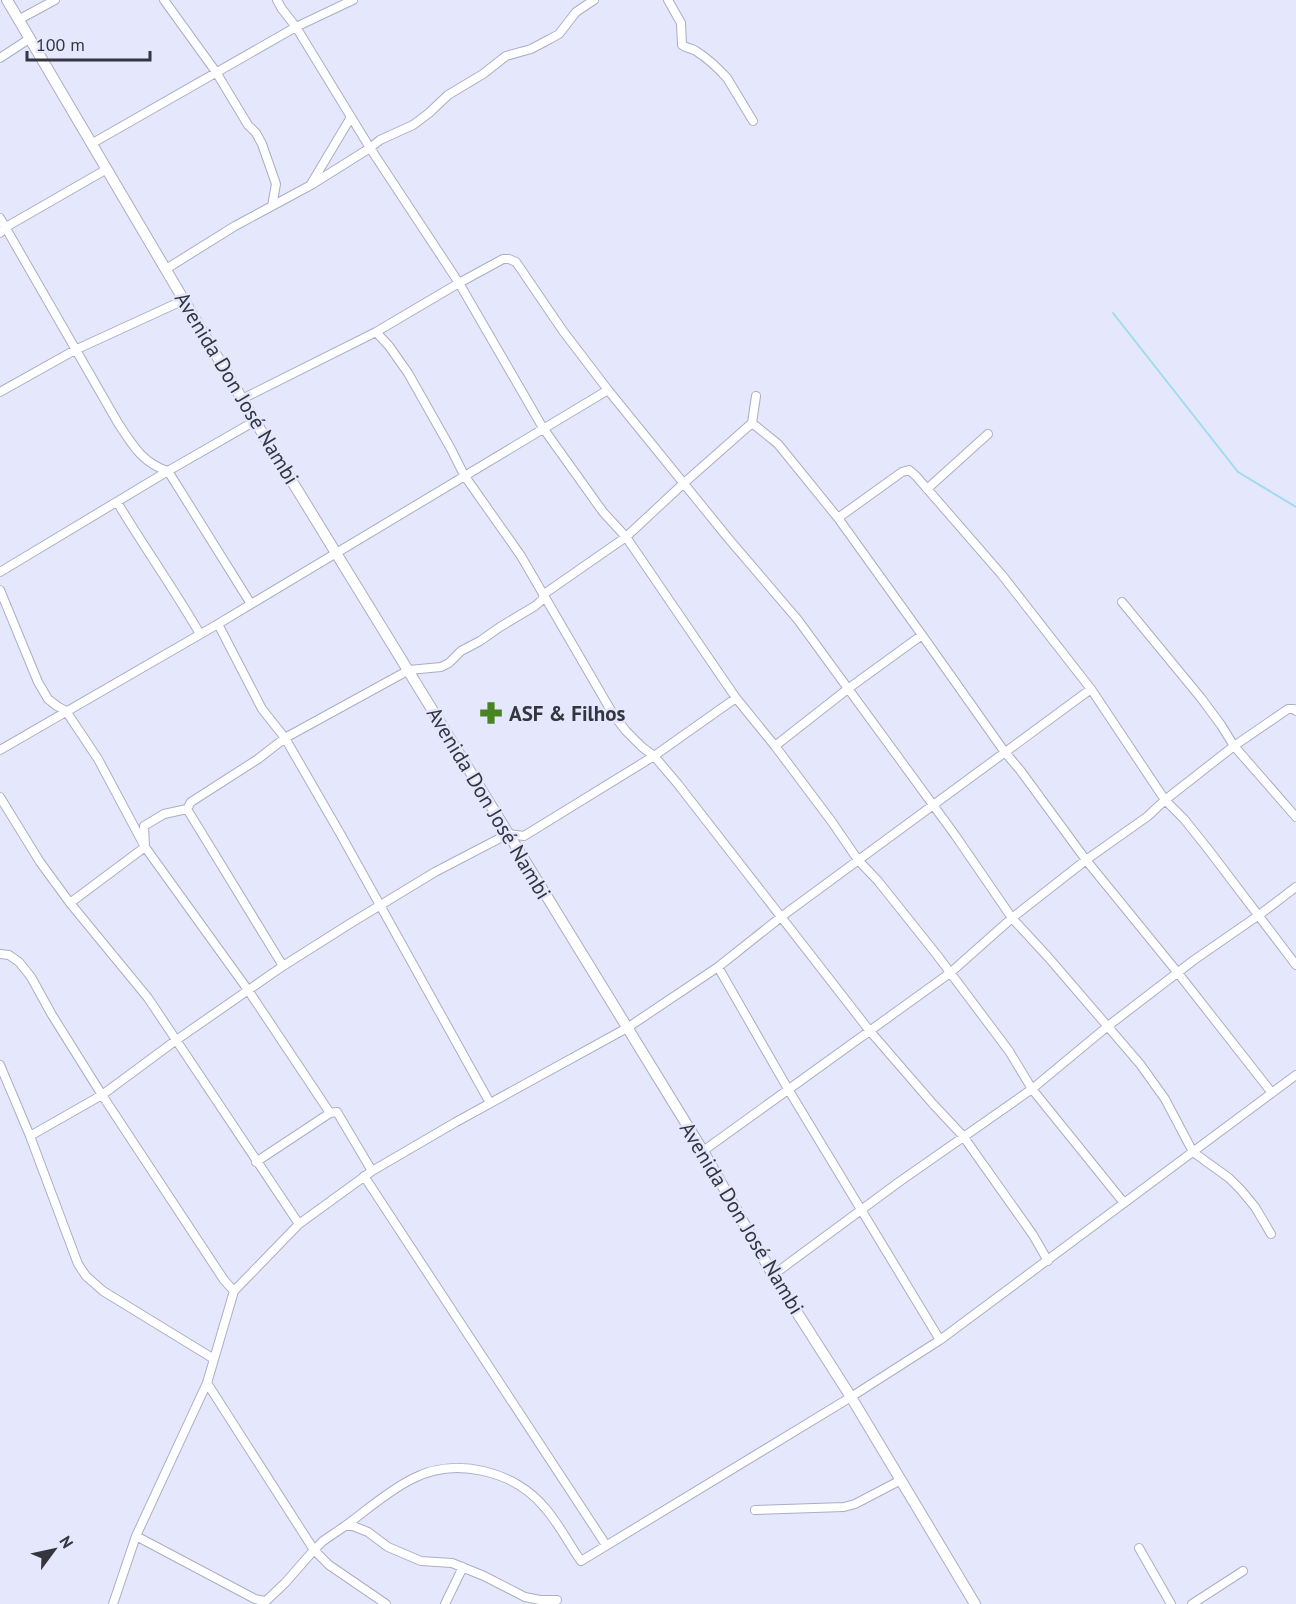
<svg xmlns="http://www.w3.org/2000/svg" width="1296" height="1604" viewBox="0 0 1296 1604" font-family="'PT Sans',sans-serif">
  <style>
    .lines { fill: none; stroke-linecap: round; stroke-linejoin: round }
    .stream { stroke: #a0dbef; stroke-width: 2 }
    .minor-casing { stroke: #aaaec5; stroke-width: 10 }
    .tertiary-casing { stroke: #aaaec5; stroke-width: 12 }
    .minor { stroke: #fff; stroke-width: 8 }
    .tertiary { stroke: #fff; stroke-width: 10 }
    .labels { text-anchor: middle; dominant-baseline: central; stroke-width: 5; stroke-linejoin: round; paint-order: stroke }
    .street-label { font-size: 21px; fill: #34353f; stroke: #e5e8fc }
    .poi-label { font-size: 21px; font-weight: bold; fill: #34353f; stroke: #e5e8fc; text-anchor: start }
  </style>
  <rect width="100%" height="100%" fill="#e5e8fc"/>
  <g class="lines">
    <path class="stream" d="M 1113,313 L 1238,472 L 1296,507"/>
    <g class="minor-casing">
      <path id="minor" d="M 164,0 L 216,72 L 248,125 L 256,133 L 262,144 L 276,184 L 272,206
        M 277,0 L 282,9 L 296,27 L 370,148 L 459,283 L 543,428 L 603,512 L 626,537 L 736,698 L 775,746 L 832,822 L 858,860 L 878,881 L 937,955 L 1009,1051 L 1032,1089 L 1124,1203
        M 668,0 L 681,23 L 682,45 C 686,48 691,48 696,51 C 707,58 718,68 727,78 L 753,121
        M 18,20 L 55,0
        M 0,58 L 29,39
        M 91,144 L 296,27 L 353,0
        M 311,184 L 351,117
        M 0,218 L 118,423 C 132,444 142,463 168,471 L 251,604
        M 0,233 L 6,227 L 107,169
        M 166,269 L 235,226 L 311,185 L 370,148 L 380,140 L 413,125 L 429,113 L 448,95 L 483,74 L 506,56 L 531,49 L 550,39 L 559,34 L 576,12 L 594,0
        M 376,332 L 389,346 L 408,373 L 451,449 L 464,475 L 521,556 L 613,714 L 626,731 L 642,747 L 654,756 L 677,783 L 869,1030 L 933,1104 L 963,1136 L 1033,1235 L 1048,1261
        M 0,392 L 75,350 L 184,300
        M 242,399 L 376,332 L 459,283 L 503,259 L 509,259 L 516,262 L 563,331 L 608,390 L 728,538 L 798,620 L 955,835 L 1012,918 L 1048,957 L 1140,1064 L 1165,1099 L 1193,1152 L 1229,1178 L 1241,1190 L 1255,1207 L 1271,1234
        M 752,423 L 778,444 L 838,518 L 922,635 L 1004,751 L 1020,770 L 1086,860 L 1178,973 L 1272,1093
        M 927,489 L 988,434
        M 117,502 C 144,547 174,589 200,634
        M 838,518 L 902,472 L 909,470 L 916,476 L 1002,575 L 1091,689 L 1165,800 L 1184,819 L 1208,849 L 1296,965
        M 0,572 L 168,471 L 255,421
        M 0,590 L 38,682 L 48,699 L 57,706 L 66,711 L 98,759 L 145,847 L 248,990 L 330,1113
        M 1122,602 L 1201,698 L 1221,725 L 1234,746 L 1296,817
        M 218,624 L 262,709 L 285,738 L 341,835 L 490,1103
        M 775,746 L 849,688 L 922,635
        M 0,750 L 218,624 L 608,390
        M 0,797 L 40,862 L 70,903 L 148,998 L 299,1224
        M 187,809 L 283,966
        M 70,903 L 145,847 L 144,826 L 164,814 L 187,809 L 191,802 L 258,759 L 285,738 L 409,670 L 441,667 L 449,663 L 461,651 L 480,641 L 500,627 L 535,606 L 542,600 L 544,594 L 626,537 L 684,483 L 752,423 L 756,396
        M 0,954 L 9,955 L 19,962 L 31,977 L 52,1015 L 102,1095 L 224,1280 L 234,1291
        M 718,967 L 788,1089 L 940,1340
        M 0,1065 L 30,1136 L 78,1264 L 86,1276 L 103,1291 L 214,1359
        M 30,1136 L 102,1095 L 175,1041 L 283,966 L 351,923 L 435,872 L 508,834 L 524,836 L 654,756 L 736,698
        M 703,1151 L 950,973 L 1012,918 L 1086,860 L 1148,816 L 1165,800 L 1234,746 L 1288,709 L 1294,709 L 1296,711
        M 256,1162 L 330,1113 L 337,1112 L 372,1171
        M 364,1176 L 606,1545
        M 773,1275 L 899,1182 L 1032,1089 L 1108,1026 L 1194,960 L 1259,915 L 1296,887
        M 207,1383 L 314,1550 L 329,1565 L 386,1604
        M 755,1510 L 844,1507 L 855,1504 L 901,1480
        M 345,1526 C 367,1510 388,1491 412,1479 C 455,1456 515,1471 545,1508 C 559,1524 569,1544 581,1561 L 851,1397 L 940,1340 L 1296,1075
        M 136,1536 L 255,1599 L 264,1601 L 267,1600 L 285,1583 L 314,1550 L 323,1541 L 345,1526 L 353,1526 L 368,1532 L 388,1547 L 421,1561 L 452,1563 L 484,1576 L 525,1597 L 540,1600 L 557,1600
        M 1139,1548 L 1171,1604
        M 113,1604 L 136,1536 L 207,1383 L 234,1291 L 299,1224 L 372,1171 L 456,1122 L 627,1028 L 718,967 L 781,917 L 1091,689
        M 445,1604 L 463,1567
        M 1192,1604 L 1243,1571"/>
    </g>
    <g class="tertiary-casing">
      <path id="tertiary" d="M 7,0 L 255,421 L 703,1151 L 773,1275 L 851,1397 L 975,1604"/>
    </g>
    <use href="#minor" class="minor"/>
    <use href="#tertiary" class="tertiary"/>
  </g>
  <defs>
    <g id="pharmacy-bare" transform="scale(1.8)"><path d="M-2-6h4v4h4v4h-4v4h-4v-4h-4v-4h4Z" fill="#4a8420" stroke="#e5e8fc" stroke-width="2.5" paint-order="stroke"/></g>
  </defs>
  <g fill-rule="evenodd">
    <use href="#pharmacy-bare" x="491" y="713"/>
  </g>
  <g class="labels">
    <g class="street-label">
      <text transform="translate(237 388) rotate(59)">Avenida Don José Nambi</text>
      <text transform="translate(489 803) rotate(59)">Avenida Don José Nambi</text>
      <text transform="translate(742 1218) rotate(59)">Avenida Don José Nambi</text>
    </g>
    <g class="poi-label">
      <text x="509" y="713">ASF &amp; Filhos</text>
    </g>
  </g>
  <g transform="translate(54 1550) rotate(57)" stroke="#e5e8fc" stroke-width="4.5" paint-order="stroke">
  <path d="M0-4.5L10 22L0 15L-10 22Z" fill="#34353f"/>
  <text y="-9" font-size="16" font-weight="bold" text-anchor="middle" fill="#34353f">N</text>
  </g>
  <path d="M27 51v9h123v-9" fill="none" stroke="#34353f" stroke-width="3"/>
  <text x="36" y="51" font-size="18" fill="#34353f" stroke="#e5e8fc" stroke-width="4.5" paint-order="stroke">100 m</text>
</svg>
